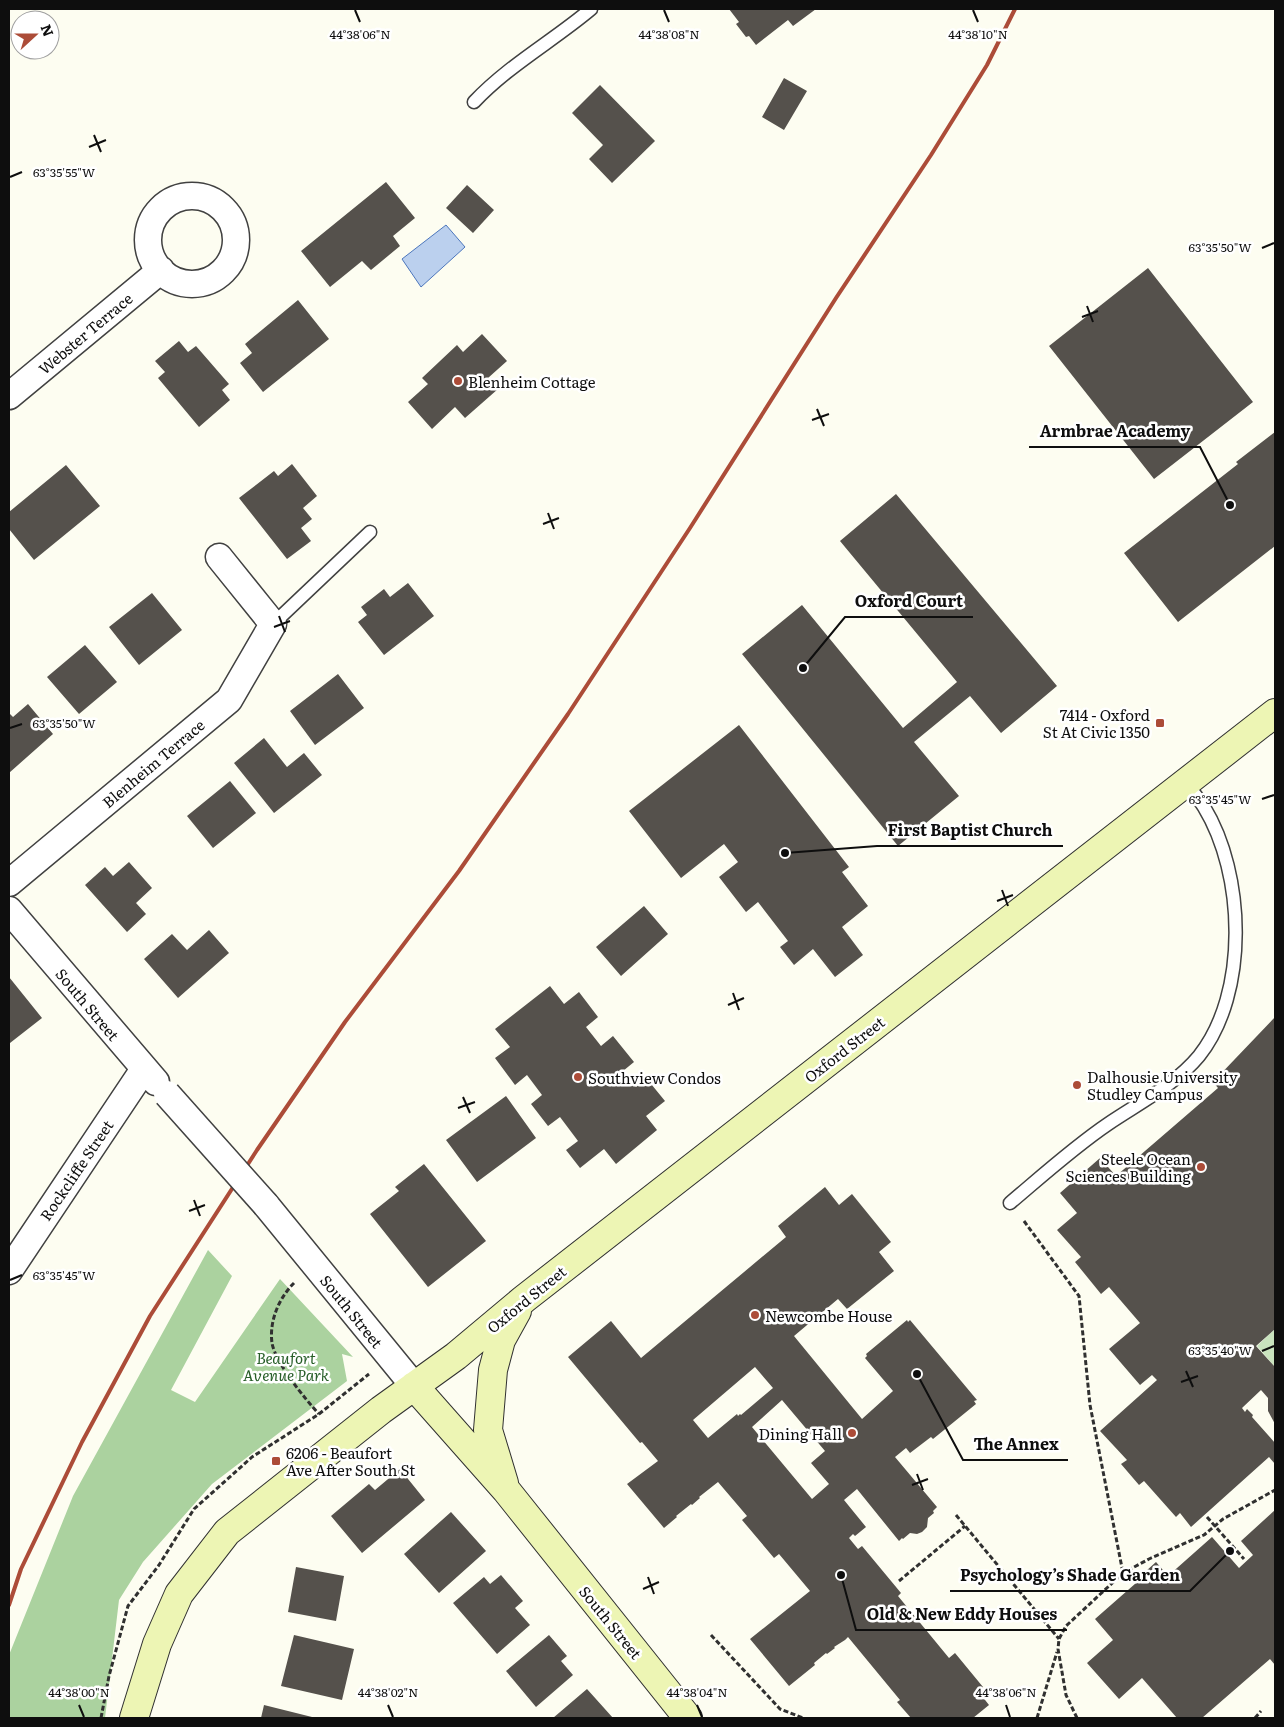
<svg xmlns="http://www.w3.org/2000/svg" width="1284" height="1727" viewBox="0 0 1284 1727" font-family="Literata,serif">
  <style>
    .green { fill: #c9e3be }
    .forest { fill: #abd29f }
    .water { fill: #bbd0ee; stroke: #4c76bc }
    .building { fill: #55514c; fill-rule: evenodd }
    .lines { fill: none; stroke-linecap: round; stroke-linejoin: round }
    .lane-casing { stroke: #414141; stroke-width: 15 }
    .street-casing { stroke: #414141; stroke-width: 29 }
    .secondary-casing { stroke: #303030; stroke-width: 30 }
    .path { stroke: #303030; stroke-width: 3; stroke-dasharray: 5 2.5; stroke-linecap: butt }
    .lane { stroke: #fff; stroke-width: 12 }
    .street { stroke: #fff; stroke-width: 26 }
    .secondary { stroke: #edf5b4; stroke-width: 28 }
    .rail { stroke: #ac4c38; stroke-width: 4 }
    .street-bridge-casing { stroke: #414141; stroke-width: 29; stroke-linecap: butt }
    .street-bridge { stroke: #fff; stroke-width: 26 }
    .ticks { fill: none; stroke: #0e0e0e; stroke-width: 2 }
    .poi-dot { fill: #ac4c38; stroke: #fff; stroke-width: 2 }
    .labels { text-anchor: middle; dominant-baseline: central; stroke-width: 5; stroke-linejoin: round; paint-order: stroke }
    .street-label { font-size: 15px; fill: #0e0e0e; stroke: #fff }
    .poi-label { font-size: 15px; fill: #0e0e0e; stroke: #fff; text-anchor: start }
    .park-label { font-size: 15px; font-style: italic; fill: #265d27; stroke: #fff }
    .ticks-label { font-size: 12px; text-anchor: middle; fill: #0e0e0e; stroke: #fff; stroke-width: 5; stroke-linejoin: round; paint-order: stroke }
    .leader { fill: none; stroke: #0e0e0e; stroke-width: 2 }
    .callout-dot { fill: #0e0e0e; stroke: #fff; stroke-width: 2 }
    .callout-label { font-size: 16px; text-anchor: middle; font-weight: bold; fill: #0e0e0e; stroke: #fff; stroke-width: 5; stroke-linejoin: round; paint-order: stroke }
  </style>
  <rect width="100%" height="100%" fill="#fdfdf1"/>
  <path class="green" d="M 1275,1329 L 1275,1367 L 1257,1346 Z"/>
  <path class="forest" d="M 208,1250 L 232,1276 L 171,1390 L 195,1402 L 280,1279 L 353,1357 L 342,1354 L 347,1381 L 212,1484 L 143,1562 L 119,1600 L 105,1718 L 9,1718 L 9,1655 L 73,1496 Z"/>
  <path class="water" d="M 446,225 L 465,247 L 421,287 L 402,259 Z"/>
  <path class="building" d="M 729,9 L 816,9 L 793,26 L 788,20 L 756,45 L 749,36 L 746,37 L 736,24 L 739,22 Z
    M 784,78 L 807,91 L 784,130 L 762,117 Z
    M 600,85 L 655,141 L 612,183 L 589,159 L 603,145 L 572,113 Z
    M 386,182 L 415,218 L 393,236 L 400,246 L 371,270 L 362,261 L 330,287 L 301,251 Z
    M 467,185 L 494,210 L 473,233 L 446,208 Z
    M 1148,268 L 1253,402 L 1154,479 L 1049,346 Z
    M 298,300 L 329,339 L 263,392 L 240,363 L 252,353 L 245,344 Z
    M 482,334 L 507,361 L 488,378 L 498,389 L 465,418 L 455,407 L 432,429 L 408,402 L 428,384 L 422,378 L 457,345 L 463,352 Z
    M 179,341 L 188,352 L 196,346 L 229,384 L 222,390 L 230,400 L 199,427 L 158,378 L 165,372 L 155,361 Z
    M 1275,432 L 1275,546 L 1178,622 L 1124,553 L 1238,464 L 1236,462 Z
    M 292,464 L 317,496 L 303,508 L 312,519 L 301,528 L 311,541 L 287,559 L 239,498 L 274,471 L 278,476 Z
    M 66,465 L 100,506 L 34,560 L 9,529 L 9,512 Z
    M 896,494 L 1057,686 L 1001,733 L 970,696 L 914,742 L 959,796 L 898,846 L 742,654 L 802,605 L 903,728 L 957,682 L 840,541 Z
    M 408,583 L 434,616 L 384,655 L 358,622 L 367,615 L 361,607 L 384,589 L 390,597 Z
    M 152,593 L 182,630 L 139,665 L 109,627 Z
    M 85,645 L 117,682 L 79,714 L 47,677 Z
    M 338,674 L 364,708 L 315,745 L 290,711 Z
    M 28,704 L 53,734 L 9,773 L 9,713 L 13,717 Z
    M 739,725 L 849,867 L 842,872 L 868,906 L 842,927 L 863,955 L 835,977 L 813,949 L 794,965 L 780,947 L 788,941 L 758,902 L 746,912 L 719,877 L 738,862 L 724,844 L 681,878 L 629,811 Z
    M 264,738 L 287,767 L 304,753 L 322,775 L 274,813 L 234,763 Z
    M 230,781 L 256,813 L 213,848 L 187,816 Z
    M 129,862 L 152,888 L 136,903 L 146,914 L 127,932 L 85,885 L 105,867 L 113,876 Z
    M 644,906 L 668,934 L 621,976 L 596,947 Z
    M 209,930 L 229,953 L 178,998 L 144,959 L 172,934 L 187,950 Z
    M 9,977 L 42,1018 L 10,1043 L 9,1042 Z
    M 550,986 L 564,1004 L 579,992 L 598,1017 L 586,1027 L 601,1046 L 613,1036 L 634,1062 L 623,1071 L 636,1087 L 647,1079 L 665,1101 L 646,1116 L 657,1130 L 616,1164 L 604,1149 L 580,1168 L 566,1150 L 578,1141 L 560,1117 L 548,1126 L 531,1104 L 542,1095 L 527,1075 L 515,1085 L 495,1058 L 510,1047 L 495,1029 Z
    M 1275,1017 L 1275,1329 L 1256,1346 L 1275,1367 L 1275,1424 L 1268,1411 L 1268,1398 L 1261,1390 L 1242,1408 L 1245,1412 L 1247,1409 L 1253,1415 L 1252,1417 L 1275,1443 L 1275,1464 L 1269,1457 L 1191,1527 L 1180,1513 L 1176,1517 L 1144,1481 L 1139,1485 L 1121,1464 L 1127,1460 L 1100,1431 L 1157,1380 L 1152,1375 L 1140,1385 L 1109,1349 L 1140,1323 L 1109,1287 L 1101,1294 L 1075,1262 L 1081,1257 L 1057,1230 L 1077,1213 L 1060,1193 L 1100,1158 L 1116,1176 L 1218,1088 L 1213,1082 Z
    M 506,1096 L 536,1138 L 477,1182 L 446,1140 Z
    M 424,1164 L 486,1241 L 428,1287 L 370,1214 L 399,1191 L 395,1187 Z
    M 825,1187 L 839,1205 L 852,1194 L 891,1242 L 879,1252 L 894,1271 L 847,1309 L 838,1299 L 794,1336 L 862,1419 L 893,1391 L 865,1358 L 867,1356 L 866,1354 L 907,1320 L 908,1322 L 910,1320 L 977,1400 L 974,1401 L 976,1404 L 933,1439 L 931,1437 L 910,1453 L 906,1448 L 895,1457 L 937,1507 L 933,1511 L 934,1513 L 928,1518 L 927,1527 L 922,1532 L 917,1534 L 910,1533 L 903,1539 L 902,1538 L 899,1541 L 857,1489 L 844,1500 L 866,1527 L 855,1536 L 853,1534 L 849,1538 L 858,1549 L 862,1546 L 901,1593 L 898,1596 L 949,1658 L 955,1653 L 983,1687 L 978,1691 L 989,1705 L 973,1718 L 911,1718 L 897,1702 L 900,1700 L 848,1637 L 845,1640 L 834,1647 L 835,1648 L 827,1654 L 826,1653 L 814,1663 L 815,1665 L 789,1686 L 750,1639 L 810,1591 L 779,1554 L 774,1558 L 742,1520 L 747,1516 L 718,1482 L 699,1497 L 700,1498 L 692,1505 L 691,1504 L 676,1516 L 677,1517 L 664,1528 L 627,1484 L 658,1461 L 642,1442 L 640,1443 L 568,1357 L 611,1321 L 641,1358 L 786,1237 L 778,1226 ZM 755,1367 L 773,1388 L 741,1415 L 740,1414 L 738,1416 L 737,1414 L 708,1438 L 693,1420 ZM 782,1400 L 825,1451 L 811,1463 L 829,1484 L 812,1499 L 752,1427 Z
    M 400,1469 L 425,1500 L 362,1553 L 331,1516 L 369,1484 L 375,1490 Z
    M 1275,1510 L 1275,1665 L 1270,1659 L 1202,1718 L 1177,1718 L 1142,1678 L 1119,1699 L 1087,1663 L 1113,1640 L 1095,1619 L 1136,1583 L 1135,1581 L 1156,1562 L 1168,1576 L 1212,1537 L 1239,1568 L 1253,1555 L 1241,1541 Z
    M 451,1512 L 486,1551 L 439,1593 L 404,1554 Z
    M 296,1567 L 344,1576 L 336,1621 L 288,1612 Z
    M 501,1575 L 523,1601 L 515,1608 L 530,1625 L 497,1654 L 453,1603 L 484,1577 L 490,1584 Z
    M 294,1635 L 354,1649 L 342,1700 L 281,1686 Z
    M 549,1635 L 567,1656 L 561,1661 L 573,1675 L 536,1707 L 506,1671 Z
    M 587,1689 L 613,1718 L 553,1718 Z
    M 264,1705 L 316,1718 L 261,1718 Z"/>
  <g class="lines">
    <g class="lane-casing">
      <path id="lane" d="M 474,102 C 509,65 553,41 591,9
        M 273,624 L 370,532
        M 1010,1203 C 1042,1176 1074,1147 1108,1124 C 1139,1103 1175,1085 1199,1056 C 1249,993 1245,874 1204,807 C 1199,799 1192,791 1186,783"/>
    </g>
    <g class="street-casing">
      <path id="street" d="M148 240a44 44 0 1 1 88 0a44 44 0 1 1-88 0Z
        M 9,396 L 161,270
        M 9,883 L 229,700 L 273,624 L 219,557
        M 9,910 L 156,1082
        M 266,1205 L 414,1386
        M 9,1271 L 144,1069"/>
    </g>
    <g class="secondary-casing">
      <path id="secondary" d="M 414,1386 L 506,1490 L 688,1718
        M 504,1483 L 488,1430 L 493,1370 L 501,1340 L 517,1311
        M 134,1718 L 157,1644 L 179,1594 L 227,1532 L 381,1410 L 456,1356 L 524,1299 L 1275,713"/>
    </g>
    <path class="path" d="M 1024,1221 L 1079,1296 L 1090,1405 L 1123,1573
      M 294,1283 C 279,1298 269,1321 272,1343 C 275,1362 305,1399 319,1414
      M 956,1515 L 1059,1639
      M 1207,1517 L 1244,1559
      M 899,1581 L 965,1526
      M 711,1635 L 780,1709 L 803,1718
      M 101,1718 L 109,1676 L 128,1606 L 159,1565 L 194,1509 L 252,1457 L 319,1414 L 369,1374
      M 1037,1718 L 1057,1652
      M 1077,1718 L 1066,1695 L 1058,1649 L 1059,1639 L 1066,1626 L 1123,1573 L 1149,1559 L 1204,1535 L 1223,1519 L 1275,1490
      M 1255,1718 L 1261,1711"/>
    <use href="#lane" class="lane"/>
    <use href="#street" class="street"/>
    <use href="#secondary" class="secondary"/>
    <path class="rail" d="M 9,1605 L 21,1569 L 82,1442 L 150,1316 L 257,1150 L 345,1022 L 459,871 L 568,714 L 690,528 L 836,298 L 931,155 L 987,65 L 1015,9"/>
    <g class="street-bridge-casing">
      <path id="street-bridge" d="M 167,1094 L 266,1205"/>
    </g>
    <use href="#street-bridge" class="street-bridge"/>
  </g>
  <path class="ticks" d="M 355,10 L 360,22M 664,10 L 669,22M 973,10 L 978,22M 94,135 L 101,152M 89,147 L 106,140M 10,177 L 22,172M 1262,248 L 1274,243M 1087,306 L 1093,322M 1082,317 L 1098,311M 817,409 L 824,426M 812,420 L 829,414M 548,513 L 554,529M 543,524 L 559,518M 279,616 L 285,632M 274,627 L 290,621M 10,728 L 22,724M 1262,799 L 1274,795M 1002,890 L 1008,906M 997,901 L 1013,895M 733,993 L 739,1010M 728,1005 L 744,998M 463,1097 L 470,1113M 458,1108 L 475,1102M 194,1200 L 200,1216M 189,1211 L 205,1205M 10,1280 L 22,1275M 1262,1351 L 1274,1346M 1186,1371 L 1193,1387M 1181,1382 L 1198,1376M 917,1474 L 923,1490M 912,1485 L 928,1479M 648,1577 L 654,1594M 643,1589 L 659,1582M 79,1705 L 84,1717M 388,1705 L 393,1717M 697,1705 L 702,1717M 1006,1705 L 1010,1717"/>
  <g class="poi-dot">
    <circle cx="458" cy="381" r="5"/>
    <rect x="1155" y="718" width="10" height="10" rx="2.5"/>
    <circle cx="578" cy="1077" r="5"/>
    <circle cx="1077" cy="1085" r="5"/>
    <circle cx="1201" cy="1167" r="5"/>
    <circle cx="755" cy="1315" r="5"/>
    <circle cx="852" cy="1433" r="5"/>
    <rect x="271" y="1456" width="10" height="10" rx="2.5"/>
  </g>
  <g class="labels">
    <g class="street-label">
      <text transform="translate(85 333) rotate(-40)">Webster Terrace</text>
      <text transform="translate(153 763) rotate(-40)">Blenheim Terrace</text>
      <text transform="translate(88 1004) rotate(50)">South Street</text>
      <text transform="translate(844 1049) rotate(-38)">Oxford Street</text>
      <text transform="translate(76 1170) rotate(-56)">Rockcliffe Street</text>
      <text transform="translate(526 1299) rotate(-39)">Oxford Street</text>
      <text transform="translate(352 1311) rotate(51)">South Street</text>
      <text transform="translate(611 1622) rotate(51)">South Street</text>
    </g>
    <g class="poi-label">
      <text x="468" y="381">Blenheim Cottage</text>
      <text x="1150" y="714" text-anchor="end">7414 - Oxford<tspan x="1150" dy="17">St At Civic 1350</tspan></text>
      <text x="1087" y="1076">Dalhousie University<tspan x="1087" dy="17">Studley Campus</tspan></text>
      <text x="588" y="1077">Southview Condos</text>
      <text x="1191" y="1158" text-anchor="end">Steele Ocean<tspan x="1191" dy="17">Sciences Building</tspan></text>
      <text x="765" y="1315">Newcombe House</text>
      <text x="842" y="1433" text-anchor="end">Dining Hall</text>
      <text x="286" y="1452">6206 - Beaufort<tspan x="286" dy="17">Ave After South St</tspan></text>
    </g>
    <g class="park-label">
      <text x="286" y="1357">Beaufort<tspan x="286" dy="17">Avenue Park</tspan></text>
    </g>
  </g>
  <g class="ticks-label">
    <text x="360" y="39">44°38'06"N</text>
    <text x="669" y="39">44°38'08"N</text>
    <text x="978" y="39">44°38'10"N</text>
    <text x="64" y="177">63°35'55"W</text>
    <text x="1220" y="252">63°35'50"W</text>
    <text x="64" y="728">63°35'50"W</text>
    <text x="1220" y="804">63°35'45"W</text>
    <text x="64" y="1280">63°35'45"W</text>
    <text x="1220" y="1355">63°35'40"W</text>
    <text x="79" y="1697">44°38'00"N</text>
    <text x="388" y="1697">44°38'02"N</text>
    <text x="697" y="1697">44°38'04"N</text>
    <text x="1006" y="1697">44°38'06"N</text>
  </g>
  <path class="leader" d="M1230 505L1200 447H1029M803 668L845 617H973M785 853L877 846H1063M917 1374L963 1460H1068M1230 1551L1190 1591H950M841 1575L856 1630H1067"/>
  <g class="callout-dot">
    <circle cx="1230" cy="505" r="5"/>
    <circle cx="803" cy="668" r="5"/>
    <circle cx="785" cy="853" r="5"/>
    <circle cx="917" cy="1374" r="5"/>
    <circle cx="1230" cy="1551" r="5"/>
    <circle cx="841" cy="1575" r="5"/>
  </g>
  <g class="callout-label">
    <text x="1115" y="437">Armbrae Academy</text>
    <text x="909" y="607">Oxford Court</text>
    <text x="970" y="836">First Baptist Church</text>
    <text x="1016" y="1450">The Annex</text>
    <text x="1070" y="1581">Psychology’s Shade Garden</text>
    <text x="962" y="1620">Old &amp; New Eddy Houses</text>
  </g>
  <rect width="1284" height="1727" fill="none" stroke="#0e0e0e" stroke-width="20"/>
  <g transform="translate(35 35) rotate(69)"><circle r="24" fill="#ffffff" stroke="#9f9f9f"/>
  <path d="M0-4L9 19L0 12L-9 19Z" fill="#ac4c38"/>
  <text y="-8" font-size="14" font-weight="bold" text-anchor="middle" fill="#0e0e0e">N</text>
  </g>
</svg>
